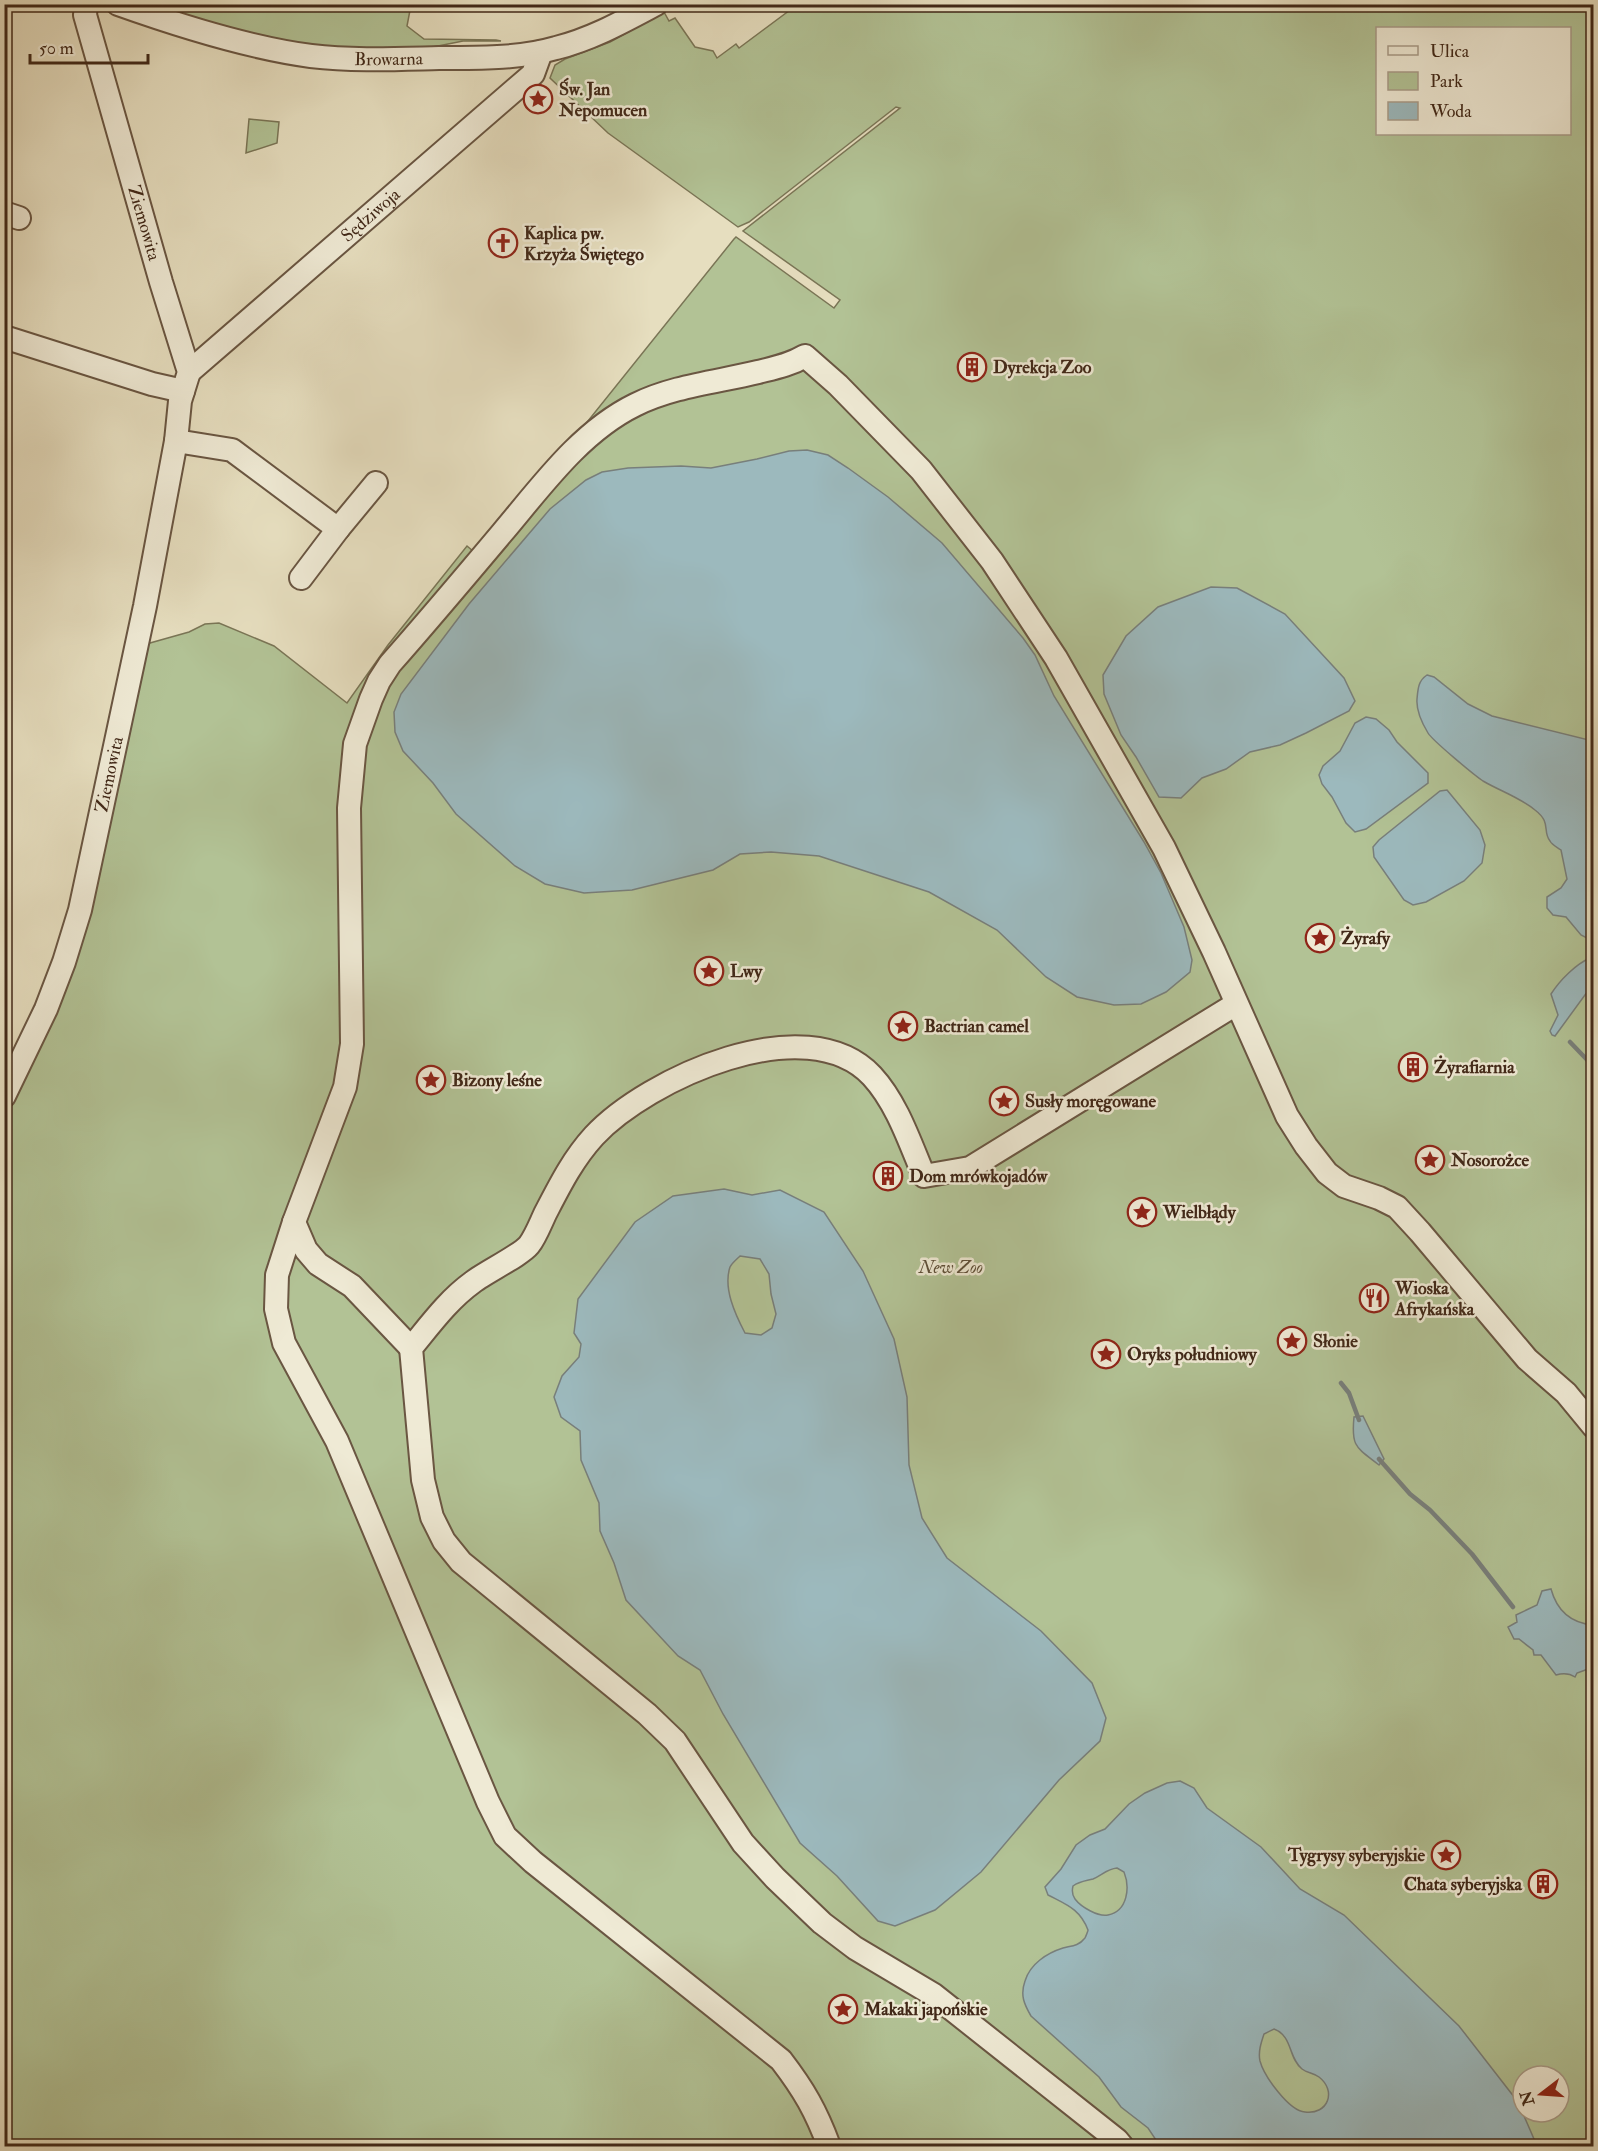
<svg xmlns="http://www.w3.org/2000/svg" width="1598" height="2151" viewBox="0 0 1598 2151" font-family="'IM FELL Double Pica',serif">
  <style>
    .green { fill: #b2c295; stroke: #7a7556; stroke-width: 1.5; fill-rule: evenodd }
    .water { fill: #9cb9bd; stroke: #787f7b; stroke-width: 1.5; fill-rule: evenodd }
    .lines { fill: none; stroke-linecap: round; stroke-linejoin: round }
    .stream { stroke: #787f7b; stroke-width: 4.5 }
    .minor-casing { stroke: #6a5642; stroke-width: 26 }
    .minor { stroke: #efead5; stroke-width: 22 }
    .labels { text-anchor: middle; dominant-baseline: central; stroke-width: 5; stroke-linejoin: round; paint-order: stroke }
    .street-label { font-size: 18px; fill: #412818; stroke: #efead5 }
    .poi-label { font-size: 18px; font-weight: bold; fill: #412818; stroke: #efead5; text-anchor: start }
    .park-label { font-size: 18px; font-style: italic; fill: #5d4e37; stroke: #efead5 }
  </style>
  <rect width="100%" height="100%" fill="#e6debf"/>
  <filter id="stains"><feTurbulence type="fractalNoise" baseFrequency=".00333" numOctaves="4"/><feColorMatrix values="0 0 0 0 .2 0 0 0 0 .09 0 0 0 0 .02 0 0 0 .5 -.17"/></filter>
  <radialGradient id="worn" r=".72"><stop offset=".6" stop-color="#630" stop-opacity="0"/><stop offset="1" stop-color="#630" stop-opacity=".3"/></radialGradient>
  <path class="green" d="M 140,5 L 411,5 L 407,26 L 424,39 L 496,40 L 501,41 L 463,41 L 423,49 L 377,51 L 283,43 Z
    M 793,5 L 1593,5 L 1593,2146 L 5,2146 L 4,1114 L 38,1048 L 140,649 L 150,643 L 189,632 L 205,624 L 219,623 L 274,646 L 347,703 L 388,645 L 467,546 L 473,551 L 527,497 L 734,239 L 736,237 L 834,308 L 840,300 L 743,231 L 900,108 L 896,107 L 749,222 L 738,227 L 608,133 L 550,78 L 555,65 L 565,59 L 610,42 L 664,12 L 669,21 L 675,18 L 695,47 L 713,51 L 717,58 L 736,44 L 739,48 L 794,7 ZM 1378,28 L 1570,28 L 1570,134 L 1378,134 ZM 1523,2076 L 1559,2076 L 1559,2112 L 1523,2112 Z
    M 249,119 L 279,122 L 277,143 L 246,153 Z"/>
  <path class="water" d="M 807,450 L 828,455 L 848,468 L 888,497 L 942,543 L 1023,638 L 1035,655 L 1054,696 L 1144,842 L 1161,873 L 1184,927 L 1192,960 L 1190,972 L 1166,992 L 1141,1004 L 1114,1005 L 1077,997 L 1046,977 L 997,930 L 929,892 L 819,856 L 771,852 L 740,854 L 713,870 L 632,890 L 584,893 L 545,884 L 515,866 L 456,814 L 433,783 L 403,751 L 395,732 L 394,712 L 401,694 L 469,604 L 550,509 L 586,480 L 602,472 L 628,468 L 681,466 L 711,468 L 757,459 L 789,451 Z
    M 1211,587 L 1237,588 L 1285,614 L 1344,678 L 1355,701 L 1349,711 L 1306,733 L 1280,745 L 1250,752 L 1226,769 L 1202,778 L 1181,798 L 1159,797 L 1136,757 L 1121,735 L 1104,694 L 1103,675 L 1126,636 L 1158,607 Z
    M 1427,675 L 1434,677 L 1468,704 L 1492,716 L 1593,741 L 1593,946 L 1591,940 L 1581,935 L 1566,917 L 1553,915 L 1547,908 L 1547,897 L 1561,888 L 1567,879 L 1561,850 C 1557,847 1552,845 1550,841 C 1542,831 1552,823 1535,810 C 1519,797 1500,791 1483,781 C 1474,775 1432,740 1428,733 C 1422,723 1416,711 1417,699 C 1418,689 1418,681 1427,675 Z
    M 1366,717 L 1376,719 L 1389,730 L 1397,742 L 1428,773 L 1428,783 L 1366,829 L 1355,832 L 1346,823 L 1332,797 L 1322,784 L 1319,775 L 1323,766 L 1340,751 L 1355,723 Z
    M 1447,790 L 1480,830 L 1485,845 L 1482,863 L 1464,881 L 1426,902 L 1413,905 L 1404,900 L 1374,857 L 1373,847 L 1379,840 L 1440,791 Z
    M 1593,951 L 1593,984 L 1555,1036 L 1552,1035 L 1550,1031 L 1558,1015 L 1551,994 C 1560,980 1576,964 1590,958 Z
    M 724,1189 L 752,1195 L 780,1190 L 824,1212 L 863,1271 L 894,1339 L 907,1397 L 909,1465 L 922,1518 L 947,1558 L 1041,1631 L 1092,1683 L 1106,1718 L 1100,1741 L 1059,1780 L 981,1872 L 935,1910 L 895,1926 L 878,1921 L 837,1876 L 800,1843 L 723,1714 L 700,1670 L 678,1656 L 626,1600 L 614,1563 L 600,1531 L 599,1503 L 581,1460 L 580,1431 L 561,1417 L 554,1397 L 562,1376 L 579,1357 L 581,1344 L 574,1333 L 578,1299 L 635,1222 L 673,1196 ZM 740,1256 L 760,1259 L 769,1274 L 771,1294 L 776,1314 L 772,1328 L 761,1335 L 745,1333 C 735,1314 723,1288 730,1267 C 732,1263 737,1259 740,1256 Z
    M 1363,1416 L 1384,1459 L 1379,1465 C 1356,1447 1351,1447 1354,1417 Z
    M 1551,1589 C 1557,1611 1571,1623 1593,1625 L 1593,1663 L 1588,1669 L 1577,1673 L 1575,1677 C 1569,1673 1563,1673 1556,1675 L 1541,1655 L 1534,1655 L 1533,1650 L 1519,1639 L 1514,1639 L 1508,1627 L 1517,1622 L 1516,1615 L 1537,1605 L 1542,1591 Z
    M 1180,1781 L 1194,1788 L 1207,1808 L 1261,1847 L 1300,1889 L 1344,1915 L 1459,2026 L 1518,2102 L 1537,2146 L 1160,2146 L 1148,2128 L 1121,2107 L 1099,2077 L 1031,2016 C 1024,2004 1020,1995 1025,1981 C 1030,1964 1047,1953 1063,1948 C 1070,1946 1079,1946 1084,1939 C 1085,1939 1088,1931 1088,1930 C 1080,1909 1067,1905 1048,1895 L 1045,1887 L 1061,1869 L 1076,1845 L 1090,1835 L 1105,1829 L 1129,1804 L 1145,1793 L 1167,1783 ZM 1117,1868 L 1124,1872 C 1130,1887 1128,1911 1108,1915 C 1098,1917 1081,1907 1075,1899 C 1072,1895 1072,1890 1073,1886 C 1080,1881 1086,1881 1093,1879 C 1102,1875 1107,1869 1117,1868 ZM 1274,2029 C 1293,2036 1288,2058 1302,2069 C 1307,2073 1314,2073 1319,2077 C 1337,2091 1328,2115 1305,2112 C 1289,2111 1264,2076 1260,2061 C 1258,2052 1261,2043 1264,2034 Z"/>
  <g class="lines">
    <path class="stream" d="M 1570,1042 L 1594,1067
      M 1341,1383 L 1349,1393 L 1359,1420
      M 1379,1459 L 1410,1494 L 1430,1510 L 1472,1554 L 1513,1607"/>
    <g class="minor-casing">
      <g id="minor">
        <path id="s1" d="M 118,4 C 177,25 250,48 311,56 C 353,61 396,59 439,58 C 478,58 518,59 556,48 C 592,39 624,21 656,4"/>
        <path d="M 4,213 L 19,218"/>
        <path d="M 4,337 L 152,384 L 183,391"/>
        <path id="s2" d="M 189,372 L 533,74 L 541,52"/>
        <path d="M 176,441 L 232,450 L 338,529 L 376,483"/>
        <path d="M 301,578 L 338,529"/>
        <path id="s3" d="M 4,1096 L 46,1009 L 64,962 L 80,910 L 145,606 L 176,441 L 180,401 L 189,372 L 161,282 L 85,15 L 86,4"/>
        <path d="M 294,1222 L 345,1087 L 352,1044 L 349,808 L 355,744 L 371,699 L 379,681 L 390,664 C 428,621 465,577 502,533 C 541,487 580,432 635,405 C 673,386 717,382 758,372 C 774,368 790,365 805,356 L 838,385 L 921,470 L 992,561 L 1056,658 L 1164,848 L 1214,952 L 1287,1116 L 1306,1146 L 1327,1173 L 1344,1186 L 1379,1198 L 1397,1207 L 1420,1232 L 1527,1359 L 1566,1393 L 1594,1427"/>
        <path d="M 411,1348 L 352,1286 L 318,1264 L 306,1250 L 294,1222 L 277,1275 L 276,1309 L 284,1343 L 337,1441 L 488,1802 L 505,1836 L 533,1862 L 781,2060 C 804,2090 816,2111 829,2146"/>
        <path d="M 1122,2146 L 1117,2140 L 934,1995 L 855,1948 L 822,1923 L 775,1878 L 743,1843 L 675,1741 L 647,1714 L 461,1562 L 444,1541 L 432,1517 L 423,1480 L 411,1348 C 430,1325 448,1300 473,1282 C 486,1272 521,1255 529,1245 C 536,1236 541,1222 546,1212 C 560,1185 573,1159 594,1136 C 647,1079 806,1006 872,1076 C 897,1103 910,1143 924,1176 L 970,1168 L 1236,1004"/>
      </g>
    </g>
    <use href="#minor" class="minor"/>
  </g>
  <defs>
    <g id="sight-ring" transform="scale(1.5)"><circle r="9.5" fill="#efead5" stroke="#8f2418" stroke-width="1.5"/><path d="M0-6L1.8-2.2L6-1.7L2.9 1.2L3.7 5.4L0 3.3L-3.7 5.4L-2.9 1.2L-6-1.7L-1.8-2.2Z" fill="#8f2418"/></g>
    <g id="church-ring" transform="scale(1.5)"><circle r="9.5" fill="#efead5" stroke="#8f2418" stroke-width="1.5"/><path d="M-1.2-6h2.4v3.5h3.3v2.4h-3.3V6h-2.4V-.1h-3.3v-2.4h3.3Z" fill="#8f2418"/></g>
    <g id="building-ring" transform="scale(1.5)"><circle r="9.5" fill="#efead5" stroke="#8f2418" stroke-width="1.5"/><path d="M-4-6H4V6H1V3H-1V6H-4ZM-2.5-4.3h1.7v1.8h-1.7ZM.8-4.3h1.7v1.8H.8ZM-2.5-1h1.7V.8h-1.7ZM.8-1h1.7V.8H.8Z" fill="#8f2418"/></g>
    <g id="restaurant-ring" transform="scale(1.5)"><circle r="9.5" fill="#efead5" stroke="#8f2418" stroke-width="1.5"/><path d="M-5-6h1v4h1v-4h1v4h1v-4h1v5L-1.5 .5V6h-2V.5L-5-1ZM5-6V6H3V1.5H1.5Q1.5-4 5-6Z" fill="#8f2418"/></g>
  </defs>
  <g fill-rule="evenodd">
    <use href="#sight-ring" x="538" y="99"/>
    <use href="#church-ring" x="503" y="243"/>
    <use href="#building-ring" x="972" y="367"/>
    <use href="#sight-ring" x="1320" y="938"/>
    <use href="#sight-ring" x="709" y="971"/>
    <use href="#sight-ring" x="903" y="1026"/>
    <use href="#building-ring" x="1413" y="1067"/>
    <use href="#sight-ring" x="431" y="1080"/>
    <use href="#sight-ring" x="1004" y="1101"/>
    <use href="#sight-ring" x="1430" y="1160"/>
    <use href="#building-ring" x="888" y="1176"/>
    <use href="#sight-ring" x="1142" y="1212"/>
    <use href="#restaurant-ring" x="1374" y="1298"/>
    <use href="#sight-ring" x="1292" y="1341"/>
    <use href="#sight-ring" x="1106" y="1354"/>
    <use href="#sight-ring" x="1446" y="1855"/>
    <use href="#building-ring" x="1543" y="1884"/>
    <use href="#sight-ring" x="843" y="2009"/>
  </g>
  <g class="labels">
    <g class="street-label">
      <text stroke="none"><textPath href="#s1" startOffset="278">Browarna</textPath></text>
      <text stroke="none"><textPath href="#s2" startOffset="240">Sędziwoja</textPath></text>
      <text transform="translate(144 223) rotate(74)">Ziemowita</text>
      <text stroke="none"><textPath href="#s3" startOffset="340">Ziemowita</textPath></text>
    </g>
    <g class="poi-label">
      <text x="559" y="89">Św. Jan<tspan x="559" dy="21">Nepomucen</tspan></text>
      <text x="524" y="233">Kaplica pw.<tspan x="524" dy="21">Krzyża Świętego</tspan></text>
      <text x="993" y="367">Dyrekcja Zoo</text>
      <text x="1341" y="938">Żyrafy</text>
      <text x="730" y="971">Lwy</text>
      <text x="924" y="1026">Bactrian camel</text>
      <text x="1434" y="1067">Żyrafiarnia</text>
      <text x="452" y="1080">Bizony leśne</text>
      <text x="1025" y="1101">Susły moręgowane</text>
      <text x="1451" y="1160">Nosorożce</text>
      <text x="909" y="1176">Dom mrówkojadów</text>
      <text x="1163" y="1212">Wielbłądy</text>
      <text x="1395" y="1288">Wioska<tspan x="1395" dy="21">Afrykańska</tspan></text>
      <text x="1313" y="1341">Słonie</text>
      <text x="1127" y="1354">Oryks południowy</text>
      <text x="1425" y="1855" text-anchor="end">Tygrysy syberyjskie</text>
      <text x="1522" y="1884" text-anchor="end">Chata syberyjska</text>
      <text x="864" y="2009">Makaki japońskie</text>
    </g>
    <g class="park-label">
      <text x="951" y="1267">New Zoo</text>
    </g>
  </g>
  <rect width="1598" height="2151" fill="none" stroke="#e6debf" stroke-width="24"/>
  <rect x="6" y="6" width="1586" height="2139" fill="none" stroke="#412818" stroke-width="3"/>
  <rect x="12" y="12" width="1574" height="2127" fill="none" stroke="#412818" stroke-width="1.5"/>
  <rect x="1376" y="27" width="195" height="108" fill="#efead5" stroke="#a99c89" stroke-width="1.5"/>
  <rect x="1388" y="46" width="30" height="9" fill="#efead5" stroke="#a99c89" stroke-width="1.5"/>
  <text x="1430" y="57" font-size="18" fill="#412818">Ulica</text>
  <rect x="1388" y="72" width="30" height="18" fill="#b2c295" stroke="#a99c89" stroke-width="1.5"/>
  <text x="1430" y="87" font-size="18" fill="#412818">Park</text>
  <rect x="1388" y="102" width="30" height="18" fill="#9cb9bd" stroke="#a99c89" stroke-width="1.5"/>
  <text x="1430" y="117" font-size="18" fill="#412818">Woda</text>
  <g transform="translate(1541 2094) rotate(253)"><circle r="28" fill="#efead5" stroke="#a99c89" stroke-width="1.5"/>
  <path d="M0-4.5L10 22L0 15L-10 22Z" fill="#8f2418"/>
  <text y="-9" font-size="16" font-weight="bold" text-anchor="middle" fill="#412818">N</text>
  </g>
  <path d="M30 54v9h118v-9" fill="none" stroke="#412818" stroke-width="3"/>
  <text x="39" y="54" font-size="18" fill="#412818" stroke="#efead5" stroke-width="4.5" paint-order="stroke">50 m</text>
  <rect width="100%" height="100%" filter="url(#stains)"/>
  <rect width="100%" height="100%" fill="url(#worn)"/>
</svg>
